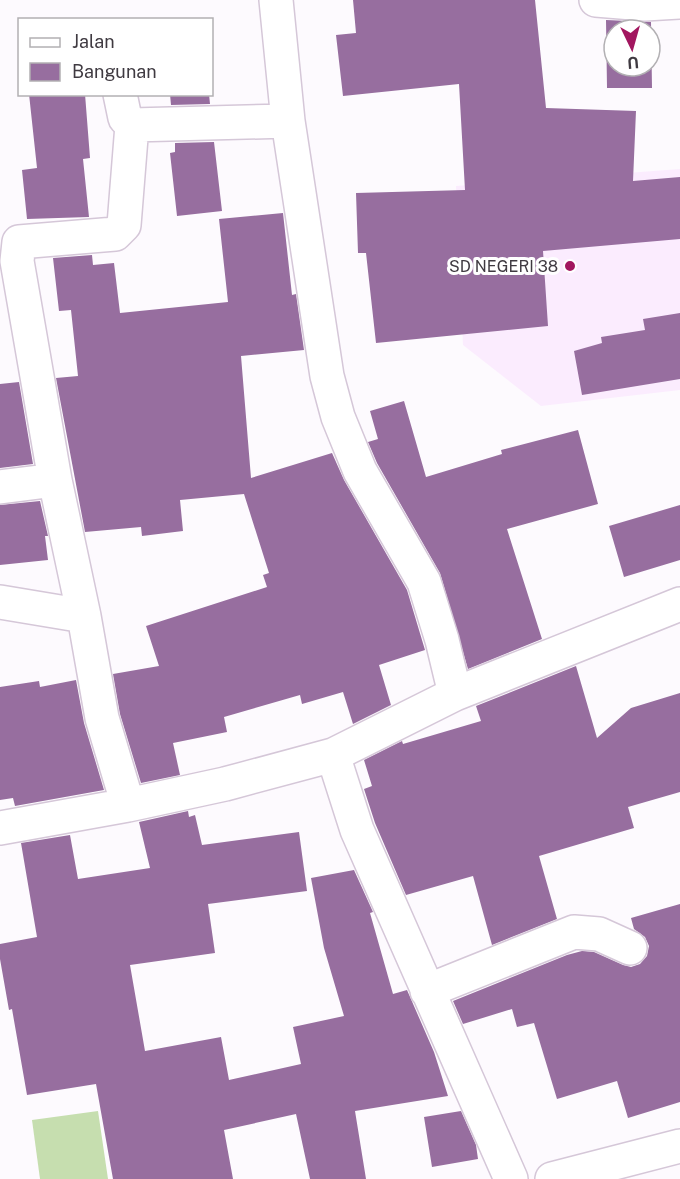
<svg xmlns="http://www.w3.org/2000/svg" width="680" height="1179" viewBox="0 0 680 1179" font-family="'Public Sans',sans-serif">
  <style>
    .built { fill: #fbecfe }
    .green { fill: #c6deaf }
    .building { fill: #976e9f; fill-rule: evenodd }
    .lines { fill: none; stroke-linecap: round; stroke-linejoin: round }
    .minor-casing { stroke: #d5c7d8; stroke-width: 36 }
    .minor { stroke: #fff; stroke-width: 33 }
    .poi-dot { fill: #a2165f; stroke: #fff; stroke-width: 2 }
    .labels { text-anchor: middle; dominant-baseline: central; stroke-width: 6; stroke-linejoin: round; paint-order: stroke }
    .poi-label { font-size: 16px; fill: #3f3a41; stroke: #fff; text-anchor: end }
  </style>
  <rect width="100%" height="100%" fill="#fdfafe"/>
  <path class="built" d="M 680,169 L 680,390 L 541,406 L 463,345 L 456,186 Z"/>
  <path class="green" d="M 98,1111 L 108,1179 L 40,1179 L 32,1120 Z"/>
  <path class="building" d="M 353,0 L 535,0 L 546,108 L 636,111 L 633,181 L 680,177 L 680,239 L 543,251 L 548,326 L 376,343 L 366,253 L 358,253 L 356,193 L 465,190 L 459,84 L 343,96 L 336,35 L 356,33 Z
    M 606,20 L 651,22 L 652,88 L 607,88 ZM 614,30 L 650,30 L 650,66 L 614,66 Z
    M 29,94 L 85,94 L 90,158 L 83,159 L 89,217 L 27,219 L 22,170 L 37,168 Z
    M 170,94 L 209,94 L 210,104 L 171,105 Z
    M 214,142 L 222,211 L 177,216 L 170,153 L 175,152 L 175,143 Z
    M 283,213 L 292,295 L 296,294 L 304,350 L 241,356 L 251,478 L 332,453 L 344,480 L 407,590 L 425,650 L 379,665 L 391,705 L 353,724 L 343,692 L 302,704 L 300,695 L 224,717 L 227,732 L 173,743 L 180,775 L 141,783 L 120,714 L 113,674 L 159,666 L 146,626 L 267,587 L 263,575 L 269,573 L 244,494 L 180,500 L 183,531 L 142,536 L 141,527 L 85,532 L 56,378 L 78,376 L 71,310 L 59,311 L 53,258 L 92,255 L 93,265 L 114,263 L 120,313 L 228,302 L 219,219 Z
    M 680,313 L 680,379 L 582,395 L 574,351 L 602,343 L 601,337 L 645,330 L 643,319 Z
    M 19,382 L 33,464 L 0,468 L 0,384 Z
    M 404,401 L 426,477 L 502,454 L 501,450 L 578,430 L 598,504 L 507,529 L 542,639 L 468,669 L 440,573 L 377,463 L 368,442 L 378,439 L 370,411 Z
    M 40,501 L 48,536 L 45,536 L 48,560 L 0,565 L 0,505 Z
    M 680,505 L 680,560 L 624,577 L 609,526 Z
    M 576,666 L 597,738 L 631,708 L 680,693 L 680,792 L 628,807 L 634,828 L 539,856 L 557,919 L 492,945 L 473,876 L 406,895 L 375,823 L 364,789 L 372,786 L 364,760 L 402,741 L 403,744 L 481,721 L 476,706 Z
    M 76,680 L 84,723 L 104,790 L 15,806 L 13,798 L 0,800 L 0,687 L 39,681 L 40,687 Z
    M 188,811 L 189,817 L 195,815 L 202,845 L 299,832 L 307,891 L 208,904 L 215,953 L 130,965 L 145,1051 L 221,1037 L 229,1080 L 301,1064 L 293,1027 L 344,1016 L 324,948 L 311,878 L 354,870 L 373,912 L 370,913 L 393,994 L 407,990 L 434,1052 L 448,1096 L 355,1111 L 366,1179 L 310,1179 L 296,1114 L 224,1130 L 233,1179 L 113,1179 L 96,1084 L 27,1095 L 12,1009 L 9,1010 L 0,959 L 0,944 L 37,937 L 21,843 L 70,835 L 78,879 L 150,868 L 139,822 Z
    M 680,904 L 680,1102 L 628,1118 L 617,1081 L 557,1099 L 534,1023 L 517,1027 L 512,1009 L 463,1024 L 453,1001 L 567,955 L 582,951 L 594,952 L 623,965 L 631,967 L 640,964 L 647,956 L 649,946 L 645,937 L 634,929 L 631,918 Z
    M 461,1111 L 476,1145 L 478,1159 L 432,1167 L 424,1117 Z"/>
  <g class="lines">
    <g class="minor-casing">
      <path id="minor" d="M 276,0 L 288,121 L 327,376 L 338,417 L 360,471 L 424,582 L 442,640 L 455,694
        M 596,0 L 645,4 L 680,2
        M 120,94 L 125,118 L 132,125 L 288,121
        M 0,487 L 55,480
        M 0,602 L 84,616
        M 333,755 L 357,830 L 511,1179
        M 128,805 L 102,718 L 84,616 L 55,480 L 17,261 L 19,242 L 115,234 L 124,225 L 132,125
        M 0,828 L 128,805 L 225,784 L 333,755 L 455,694 L 680,604
        M 427,991 L 574,932 L 599,934 L 630,948
        M 552,1179 L 680,1146"/>
    </g>
    <use href="#minor" class="minor"/>
  </g>
  <circle class="poi-dot" cx="570" cy="266" r="6"/>
  <g class="labels">
    <g class="poi-label">
      <text x="558" y="266">SD NEGERI 38</text>
    </g>
  </g>
  <rect x="18" y="18" width="195" height="78" fill="#ffffff" stroke="#b2b0b3" stroke-width="1.5"/>
  <rect x="30" y="38" width="30" height="9" fill="#ffffff" stroke="#b2b0b3" stroke-width="1.5"/>
  <text x="72" y="48" font-size="18" fill="#3f3a41">Jalan</text>
  <rect x="30" y="63" width="30" height="18" fill="#976e9f" stroke="#b2b0b3" stroke-width="1.5"/>
  <text x="72" y="78" font-size="18" fill="#3f3a41">Bangunan</text>
  <g transform="translate(632 48) rotate(175)"><circle r="28" fill="#ffffff" stroke="#b2b0b3" stroke-width="1.5"/>
  <path d="M0-4.5L10 22L0 15L-10 22Z" fill="#a2165f"/>
  <text y="-9" font-size="16" font-weight="bold" text-anchor="middle" fill="#3f3a41">U</text>
  </g>
</svg>
